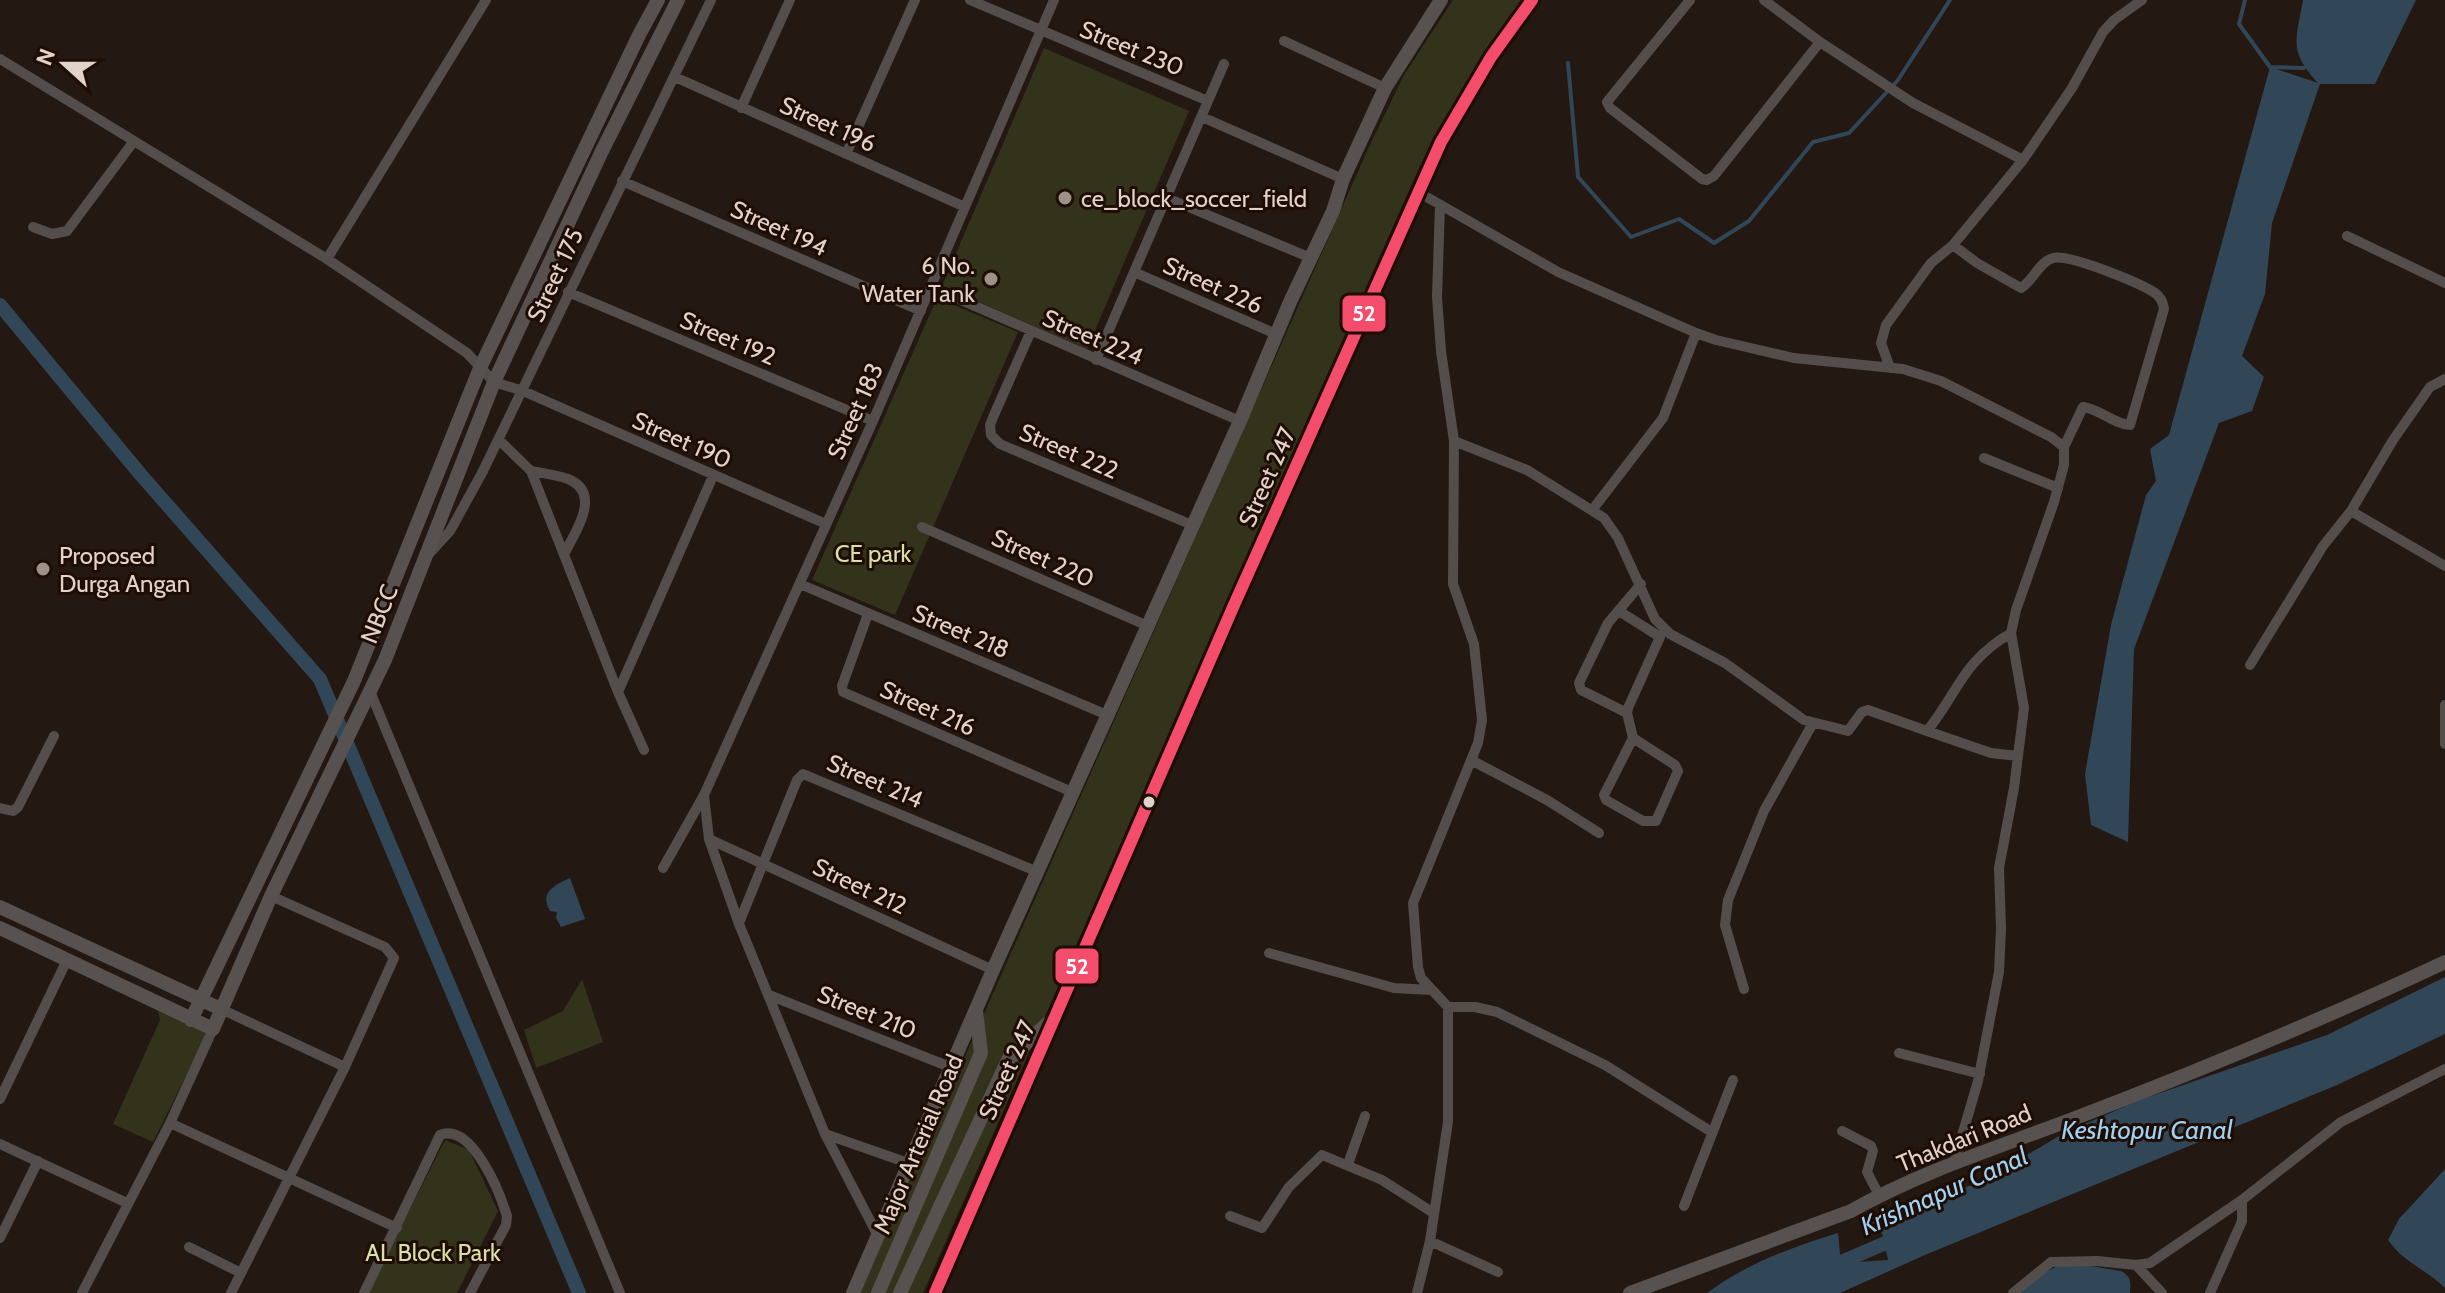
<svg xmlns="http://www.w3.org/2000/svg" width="2445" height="1293" viewBox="0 0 2445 1293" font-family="Cabin,sans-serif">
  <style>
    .green { fill: #33331c }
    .water { fill: #314757 }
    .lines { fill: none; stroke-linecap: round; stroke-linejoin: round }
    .stream { stroke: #314757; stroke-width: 4 }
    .canal { stroke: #314757; stroke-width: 14 }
    .street { stroke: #534e4c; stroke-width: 10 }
    .secondary { stroke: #57514f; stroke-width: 14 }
    .bus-1-casing { stroke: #1f0d04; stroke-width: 18 }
    .bus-1 { stroke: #f44d6c; stroke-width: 12 }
    .poi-dot { fill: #9e918a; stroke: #1f0d04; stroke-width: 3 }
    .bus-dot { fill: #e1d2cb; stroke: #1f0d04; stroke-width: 3 }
    .labels { text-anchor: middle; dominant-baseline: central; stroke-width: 6; stroke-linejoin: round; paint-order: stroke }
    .street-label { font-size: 24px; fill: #e1d2cb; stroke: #1f0d04 }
    .poi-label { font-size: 24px; fill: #e1d2cb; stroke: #1f0d04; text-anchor: start }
    .park-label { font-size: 24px; fill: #dae1a8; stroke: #1f0d04 }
    .water-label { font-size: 26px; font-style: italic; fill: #9dd1f5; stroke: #1f0d04 }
    .line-badge { stroke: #1f0d04; stroke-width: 3 }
    .badge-label { font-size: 22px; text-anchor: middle; font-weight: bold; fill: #fff }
  </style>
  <rect width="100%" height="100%" fill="#231812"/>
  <path class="green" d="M 1453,0 L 1522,0 C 1482,53 1450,110 1419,168 L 923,1293 L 860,1293 L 1368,149 L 1404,75 Z
    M 1044,48 L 1189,111 L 1087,349 L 942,286 Z
    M 937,298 L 1018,332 L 895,615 L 812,580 Z
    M 582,979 L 603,1042 L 536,1068 L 524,1030 L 563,1011 Z
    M 158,1010 L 210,1028 L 153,1142 L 113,1124 L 160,1020 Z
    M 445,1140 L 469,1150 L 498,1211 L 457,1293 L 368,1293 Z"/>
  <path class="water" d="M 2303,0 L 2416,0 L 2375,84 L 2320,84 L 2272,223 L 2265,294 L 2242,356 L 2264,377 L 2252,411 L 2219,423 L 2134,649 L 2128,842 L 2091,825 L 2085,774 L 2111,625 L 2146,495 L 2156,481 L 2150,449 L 2169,435 L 2270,67 L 2318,83 C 2288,50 2296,41 2303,0 Z
    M 570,878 L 585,919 L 561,927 L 556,918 L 557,912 L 550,911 C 539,892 555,885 570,878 Z
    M 2445,977 L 2445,1034 L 2337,1085 L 1925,1255 L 1840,1293 L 1707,1293 C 1746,1264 1792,1247 1838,1233 L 1841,1263 L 1888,1260 L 1882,1233 L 1870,1223 L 1912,1210 L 1990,1177 L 2064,1133 L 2140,1100 L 2327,1035 Z
    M 2445,1169 L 2445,1288 C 2426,1269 2404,1263 2388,1240 L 2399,1219 Z
    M 2066,1262 L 2121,1271 C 2131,1276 2131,1283 2130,1293 L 2021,1293 L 2037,1276 Z"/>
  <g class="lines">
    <path class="stream" d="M 2245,0 L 2239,24 L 2270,67 L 2304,68
      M 1568,63 L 1578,177 L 1631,237 L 1679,219 L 1714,243 L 1749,221 L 1813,142 L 1849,133 L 1898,80 L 1950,0"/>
    <path class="canal" d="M 0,305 L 141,475 L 320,679 L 579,1293
      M 1825,1269 L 1902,1236"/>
    <path class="street" d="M 970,0 L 1208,101
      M 1690,0 L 1607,102 L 1610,108 L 1702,179 L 1707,180 L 1714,176 L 1820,42
      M 1764,0 L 1820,42 L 1913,103 L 2023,160
      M 1284,41 L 1385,88
      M 0,59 L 327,259 L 467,353 L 494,382 L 523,391 L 826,524
      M 675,77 L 965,207
      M 741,108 L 790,0
      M 1202,117 L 1343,179
      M 846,154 L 915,0
      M 622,181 L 921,311
      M 1418,192 L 1558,272 L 1696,333 L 1716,340 L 1794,358 L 1903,369 L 1941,381 L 2051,437 L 2064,447 L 2064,465 L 2054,502 L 2016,610 L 2011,633 L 2024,708 L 2014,788 L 1999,868 L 2001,928 L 1999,972 L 1978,1081 L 1954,1163
      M 1167,198 L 1311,258
      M 33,227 L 52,234 L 67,231 L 134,141
      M 2347,236 L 2445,283
      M 1953,245 L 1977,263 L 2021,288 C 2032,282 2040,261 2053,258 C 2070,254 2140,283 2155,293 C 2161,297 2163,302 2164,309 L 2130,425 C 2113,424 2100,409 2083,407 L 2064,447
      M 327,259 L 486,0
      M 1134,272 L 1276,334
      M 931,287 L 1240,421
      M 568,292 L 873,421
      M 1031,331 L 994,415 L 990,425 L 991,435 L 1000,444 L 1192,525
      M 1096,360 L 1224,64
      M 1890,368 L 1881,343 L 1886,325 L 1931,263 L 1953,245 L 2023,160 L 2072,88 L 2103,32 L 2114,20 L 2142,0
      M 499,440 L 531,471 L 618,692 L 644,750
      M 1454,441 L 1527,470 L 1604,518 L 1618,538 L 1655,619 L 1670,634 L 1725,663 L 1804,720 L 1848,731 L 1862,712 L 1868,710 L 1927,731 C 1959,691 1962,662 2011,633
      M 1984,458 L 2058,488
      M 531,471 C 543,473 556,475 568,479 C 603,493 575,533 564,554
      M 1593,509 L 1663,418 L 1696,333
      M 2351,511 L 2445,566
      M 922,527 L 1148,626
      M 430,553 L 450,531 L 482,473 L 711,0
      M 800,584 L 1107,715
      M 1619,611 L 1660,637 L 1628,708 L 1627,713 L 1633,738 L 1675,765 L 1678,771 L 1656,821 L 1643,821 L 1606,800 L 1604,795 L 1633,738
      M 868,614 L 842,686 L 843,692 L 1072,792
      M 2250,665 L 2323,546 L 2351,511 L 2393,440 L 2430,387 L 2445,379
      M 369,689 L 620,1293
      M 618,692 L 713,476
      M 2445,705 L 2445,744
      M 1627,713 L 1581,690 L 1579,683 L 1608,623 L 1641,584
      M 1927,731 L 1991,753 L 2018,756
      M 1471,760 L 1547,800 L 1599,833
      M 0,808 L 13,811 L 18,807 L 54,736
      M 709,839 L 993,970
      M 663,868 L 704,795
      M 739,923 L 797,780 L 803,774 L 1038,872
      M 1269,953 L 1394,988 L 1431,990
      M 1744,989 L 1725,925 L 1728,900 L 1764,811 L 1813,723
      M 769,995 L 950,1067
      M 1448,1007 L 1475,1007 L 1497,1012 L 1605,1065 L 1710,1131
      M 221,1009 L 345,1067
      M 1899,1053 L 1980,1074
      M 0,1099 L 67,960
      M 170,1123 L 397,1228
      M 1842,1131 L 1871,1146 L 1873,1151 L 1867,1172 L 1879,1195
      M 825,1134 L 908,1163
      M 0,1144 L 127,1203
      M 1348,1164 L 1365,1116
      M 1684,1206 L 1733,1080
      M 1230,1216 L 1262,1228 L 1289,1187 L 1322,1155 L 1382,1180 L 1432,1212
      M 877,1234 L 825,1134 L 739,924 L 709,839 L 704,795 L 873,421 L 1054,0
      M 0,1238 L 38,1161
      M 1430,1241 L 1498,1272
      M 189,1247 L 241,1273
      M 2136,1265 L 2162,1293
      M 82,1293 L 170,1123 L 213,1029
      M 231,1293 L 345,1067 L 394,958 L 385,947 L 271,896
      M 364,1293 L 440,1135 C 472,1122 500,1193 507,1216 L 506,1225 L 470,1293
      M 1417,1293 L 1430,1241 L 1448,1122 L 1448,1007 L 1421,978 L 1418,967 L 1413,903 L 1478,743 L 1482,720 L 1474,644 L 1453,584 L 1454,441 L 1441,351 L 1437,297 L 1440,205
      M 2013,1293 L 2051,1262 L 2097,1261 L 2136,1265 L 2150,1263 L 2242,1200 L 2341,1122 L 2445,1069
      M 2210,1293 L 2242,1221 L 2242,1200"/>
    <path class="secondary" d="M 0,907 L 221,1009
      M 0,928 L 213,1029 L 271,896 L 385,660 L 494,382 L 602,151 L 678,0
      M 191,1020 L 354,681 L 480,368 L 639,35 L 658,0
      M 853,1293 L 993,970 L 1240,421 L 1290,302 L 1333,211 L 1343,179 L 1385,88 L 1441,0
      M 878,1293 L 981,1053 L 976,1011
      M 900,1293 L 1008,1060 L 1048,1023
      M 935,1293 L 1234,605 L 1441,142 L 1491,57 L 1532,0
      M 1630,1293 L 1851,1211 C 1920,1172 1996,1148 2070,1120 C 2196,1072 2322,1020 2445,962"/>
    <g class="bus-1-casing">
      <path id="bus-1" d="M 935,1293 L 1234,605 L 1441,142 L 1491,57 L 1532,0"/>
    </g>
    <use href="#bus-1" class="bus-1"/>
  </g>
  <g class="poi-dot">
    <circle cx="1065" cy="198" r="8"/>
    <circle cx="991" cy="279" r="8"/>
    <circle cx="43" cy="569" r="8"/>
  </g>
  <circle class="bus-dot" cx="1149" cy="802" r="7"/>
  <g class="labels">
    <g class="street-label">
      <text transform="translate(1132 48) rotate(22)">Street 230</text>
      <text transform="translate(828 124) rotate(24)">Street 196</text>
      <text transform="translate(779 228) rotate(24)">Street 194</text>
      <text transform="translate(555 275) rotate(-65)">Street 175</text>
      <text transform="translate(1213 285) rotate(24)">Street 226</text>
      <text transform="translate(1093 337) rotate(23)">Street 224</text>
      <text transform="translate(728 338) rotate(23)">Street 192</text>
      <text transform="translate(855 411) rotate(-66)">Street 183</text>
      <text transform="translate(682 440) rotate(24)">Street 190</text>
      <text transform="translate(1069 451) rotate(23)">Street 222</text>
      <text transform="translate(1267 477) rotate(-66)">Street 247</text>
      <text transform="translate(1043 558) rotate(24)">Street 220</text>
      <text transform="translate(379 614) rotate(-68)">NBCC</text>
      <text transform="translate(961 631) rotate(23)">Street 218</text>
      <text transform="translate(928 708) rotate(24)">Street 216</text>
      <text transform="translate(875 781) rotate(23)">Street 214</text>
      <text transform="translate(860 886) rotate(25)">Street 212</text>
      <text transform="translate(867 1012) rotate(22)">Street 210</text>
      <text transform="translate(1007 1070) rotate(-66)">Street 247</text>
      <text transform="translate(1964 1138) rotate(-22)">Thakdari Road</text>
      <text transform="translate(918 1144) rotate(-67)">Major Arterial Road</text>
    </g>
    <g class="poi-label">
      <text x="1081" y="198">ce_block_soccer_field</text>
      <text x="975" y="265" text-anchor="end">6 No.<tspan x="975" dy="28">Water Tank</tspan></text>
      <text x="59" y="555">Proposed<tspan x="59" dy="28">Durga Angan</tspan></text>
    </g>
    <g class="park-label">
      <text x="873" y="553">CE park</text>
      <text x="433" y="1252">AL Block Park</text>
    </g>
    <g class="water-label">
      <text x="2147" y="1130">Keshtopur Canal</text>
      <text transform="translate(1944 1191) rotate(-24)">Krishnapur Canal</text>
    </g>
  </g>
  <g class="line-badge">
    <rect x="1341" y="294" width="46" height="39" rx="8" fill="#f44d6c"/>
    <rect x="1054" y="947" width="46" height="38" rx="8" fill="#f44d6c"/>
  </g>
  <g class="badge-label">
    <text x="1364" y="321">52</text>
    <text x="1077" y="974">52</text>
  </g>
  <g transform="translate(64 64) rotate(291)" stroke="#1f0d04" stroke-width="6" paint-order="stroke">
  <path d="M0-6L14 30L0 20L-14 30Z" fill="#e1d2cb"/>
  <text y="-12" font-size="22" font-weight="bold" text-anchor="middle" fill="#e1d2cb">N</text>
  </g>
</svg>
